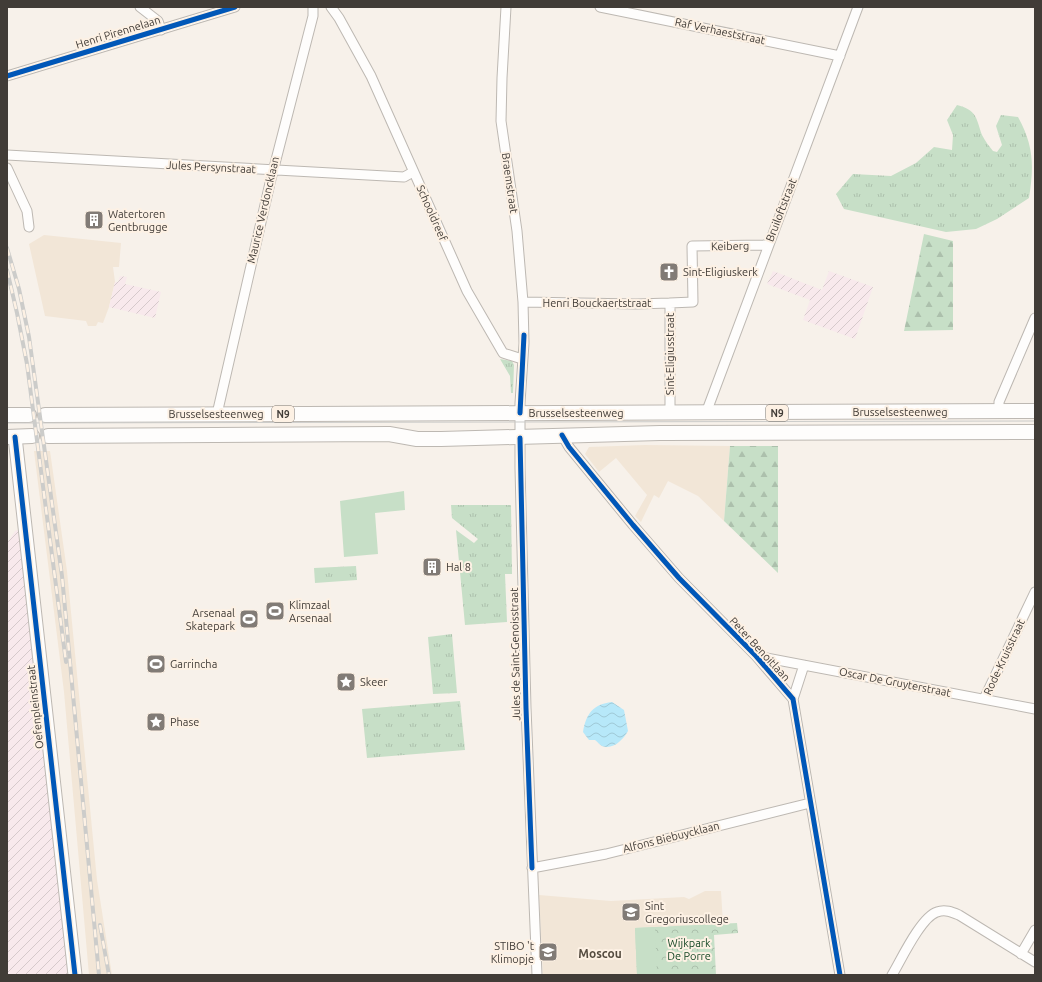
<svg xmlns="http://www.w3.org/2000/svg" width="1042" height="982" viewBox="0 0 1042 982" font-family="Ubuntu,sans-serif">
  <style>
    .built { fill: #f2e6d7 }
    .industrial { fill: url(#industrial-furrows) }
    .grass { fill: url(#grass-tufts) }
    .forest { fill: url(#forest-firs) }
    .park { fill: url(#park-crowns) }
    .pitch { fill: #c7dfc7 }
    .water { fill: url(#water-waves) }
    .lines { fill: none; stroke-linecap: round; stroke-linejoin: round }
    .street-casing { stroke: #bdb8b2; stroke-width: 11 }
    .secondary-casing { stroke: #bdb8b2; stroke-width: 15 }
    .primary-casing { stroke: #bdb8b2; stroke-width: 16 }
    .street { stroke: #fefdfc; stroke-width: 9 }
    .secondary { stroke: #fefdfc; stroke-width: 13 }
    .primary { stroke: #fefdfc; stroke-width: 14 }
    .tram { stroke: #ccccca; stroke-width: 1 }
    .rail-casing { stroke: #ccccca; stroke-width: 4 }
    .rail { stroke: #fdf1e4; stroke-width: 2.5; stroke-dasharray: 8; stroke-linecap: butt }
    .cycleway-casing { stroke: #fdf1e4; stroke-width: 8 }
    .cycleway { stroke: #0057b8; stroke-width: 5 }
    .labels { text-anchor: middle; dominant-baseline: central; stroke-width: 4; stroke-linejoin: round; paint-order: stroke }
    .shield { fill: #fdf1e4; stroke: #79726b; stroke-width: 1 }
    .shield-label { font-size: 10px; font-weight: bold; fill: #413c37 }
    .street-label { font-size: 11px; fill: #413c37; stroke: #fdf1e4 }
    .poi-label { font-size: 11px; fill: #413c37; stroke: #fdf1e4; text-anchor: start }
    .park-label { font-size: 11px; fill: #154725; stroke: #fdf1e4 }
    .neighbourhood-label { font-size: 12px; font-weight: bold; fill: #554c40; stroke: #fdf1e4 }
  </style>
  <defs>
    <pattern id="industrial-furrows" width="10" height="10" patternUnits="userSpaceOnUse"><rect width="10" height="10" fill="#f8e9ec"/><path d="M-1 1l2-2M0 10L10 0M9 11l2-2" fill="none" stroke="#d6c9cb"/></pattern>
    <pattern id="grass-tufts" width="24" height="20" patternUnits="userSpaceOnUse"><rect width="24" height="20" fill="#c7dfc7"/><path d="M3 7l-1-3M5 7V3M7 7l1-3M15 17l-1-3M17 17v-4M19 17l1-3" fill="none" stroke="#acc0ac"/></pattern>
    <pattern id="forest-firs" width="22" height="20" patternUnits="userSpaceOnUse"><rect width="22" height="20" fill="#c7dfc7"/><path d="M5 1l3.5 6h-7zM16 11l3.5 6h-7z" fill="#acc0ac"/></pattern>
    <pattern id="park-crowns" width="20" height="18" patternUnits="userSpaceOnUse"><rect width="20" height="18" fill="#c7dfc7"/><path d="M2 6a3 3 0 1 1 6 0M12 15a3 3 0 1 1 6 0" fill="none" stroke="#acc0ac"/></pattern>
    <pattern id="water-waves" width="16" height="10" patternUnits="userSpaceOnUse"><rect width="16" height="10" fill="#b7e8f9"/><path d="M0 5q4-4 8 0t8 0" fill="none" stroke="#9fc8d6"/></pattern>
  </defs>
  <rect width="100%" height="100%" fill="#f7f1ea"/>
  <path class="built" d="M 44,235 L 121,243 L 119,267 L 113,267 L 115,282 L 109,307 L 103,323 L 98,322 L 96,326 L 88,326 L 86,321 L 45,316 L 29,244 Z
    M 645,445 L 730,446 L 724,521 L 698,496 L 668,481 L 659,498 L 654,495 L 641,522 L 635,516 L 647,495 L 616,458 L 599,472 L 585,454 L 589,447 Z
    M 34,451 L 50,451 L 67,571 L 97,880 L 112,975 L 89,975 L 64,692 Z
    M 705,891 L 721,891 L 723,924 L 636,928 L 637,975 L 543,975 L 539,895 L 611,901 L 684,897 L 689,899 Z"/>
  <path class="industrial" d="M 773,271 L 822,290 L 829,271 L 873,287 L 855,339 L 803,320 L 810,300 L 767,284 Z
    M 120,276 L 127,277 L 125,284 L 161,292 L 155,318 L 109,307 L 115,282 L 118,282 Z
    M 25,527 L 75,975 L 7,975 L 7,543 L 15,531 Z"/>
  <path class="grass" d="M 957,105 C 977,110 976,118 982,135 C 985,141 989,146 993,151 L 997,152 L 1002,145 L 996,126 L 1001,115 L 1018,117 C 1034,146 1034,166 1029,198 L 997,219 L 976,229 L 946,232 L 844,209 L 836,194 L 853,174 L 891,176 L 916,163 L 934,147 L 952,150 L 953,135 L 947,120 Z
    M 500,359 L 512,361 L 514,365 L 513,393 L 511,393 L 510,376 Z
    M 451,505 L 511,505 L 512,574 L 505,574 L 507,622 L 465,625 L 456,530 L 474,543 L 478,539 L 452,518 Z
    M 356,566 L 357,580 L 315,583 L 314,568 Z
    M 452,634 L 457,693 L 433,694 L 428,637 Z
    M 460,701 L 465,750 L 367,758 L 362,709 Z"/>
  <path class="forest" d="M 924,234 L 953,241 L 953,330 L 904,331 Z
    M 730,446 L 778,446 L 778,573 L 724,521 Z"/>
  <path class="park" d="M 737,923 L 738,933 L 714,935 L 716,975 L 637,975 L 635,928 Z"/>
  <path class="pitch" d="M 404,491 L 405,510 L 375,513 L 378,554 L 344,557 L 340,501 Z
    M 655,927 L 657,975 L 637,975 L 635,928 Z"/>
  <path class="water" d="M 612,702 L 624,710 L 628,731 C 623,740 613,750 602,746 C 600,745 598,742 595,740 L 589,740 L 583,732 C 586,714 593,704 612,702 Z"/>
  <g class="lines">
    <g class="street-casing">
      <path id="street" d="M 140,7 L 158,21 L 161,30
        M 331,7 L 339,18 L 371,76 L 467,291 L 503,353 L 522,359
        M 506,7 L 502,78 L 501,121 L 517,231 L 523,302 L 524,343 L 520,403 L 520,468 L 526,708 L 537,975
        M 600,7 L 840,56
        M 7,76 L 235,7
        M 7,155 L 404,177 L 413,172
        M 7,168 L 27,211 L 29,227
        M 523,302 L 636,304 L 670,303
        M 670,412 L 670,303 L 693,302 L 692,246 L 768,245
        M 999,412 L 999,402 L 1035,318
        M 706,413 L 858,7
        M 217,414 L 270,183 L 313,16 L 313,7
        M 562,435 L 569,447 L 633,525 L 679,578 L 756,656 L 793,699 L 840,975
        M 756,656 L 1035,709
        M 793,699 L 804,665
        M 984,699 L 1035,592
        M 532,868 L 606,854 L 810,803
        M 1021,954 L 1035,930
        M 892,975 C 901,960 921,917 937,912 C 945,909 952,912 959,915 L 1035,962"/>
    </g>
    <g class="secondary-casing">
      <path id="secondary" d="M 15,437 L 75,975"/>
    </g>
    <g class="primary-casing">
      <path id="primary" d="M 7,415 L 29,415
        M 45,415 L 1035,411
        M 48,436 L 389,434 L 417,439 L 441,439 L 660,433 L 1035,432
        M 7,437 L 32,436"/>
    </g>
    <use href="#street" class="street"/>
    <use href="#secondary" class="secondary"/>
    <use href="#primary" class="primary"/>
    <path class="tram" d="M 7,423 L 1035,421"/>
    <g class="rail-casing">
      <path id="rail" d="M 7,248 L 19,289 L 29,337 L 62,576 L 99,975
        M 7,270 L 17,313 L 27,364 L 66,662
        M 100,925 L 109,975"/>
    </g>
    <use href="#rail" class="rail"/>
    <g class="cycleway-casing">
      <path id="cycleway" d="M 7,76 L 235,7
        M 520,413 L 524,335
        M 562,435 L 569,447 L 633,525 L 679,578 L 756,656 L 793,699 L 840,975
        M 15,437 L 75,975
        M 520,438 L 526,708 L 532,868"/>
    </g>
    <use href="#cycleway" class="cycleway"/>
  </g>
  <defs>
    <g id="building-square" transform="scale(1)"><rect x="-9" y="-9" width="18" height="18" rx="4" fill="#817b76" stroke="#fdf1e4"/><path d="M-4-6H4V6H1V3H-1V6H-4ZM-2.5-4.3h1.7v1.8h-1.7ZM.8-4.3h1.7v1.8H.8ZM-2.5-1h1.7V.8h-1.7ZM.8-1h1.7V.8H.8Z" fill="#fff"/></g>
    <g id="church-square" transform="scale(1)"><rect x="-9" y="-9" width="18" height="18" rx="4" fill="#817b76" stroke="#fdf1e4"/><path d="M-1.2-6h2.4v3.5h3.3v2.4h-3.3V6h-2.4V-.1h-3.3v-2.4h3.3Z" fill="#fff"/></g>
    <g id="stadium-square" transform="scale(1)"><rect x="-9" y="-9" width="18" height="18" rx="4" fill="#817b76" stroke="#fdf1e4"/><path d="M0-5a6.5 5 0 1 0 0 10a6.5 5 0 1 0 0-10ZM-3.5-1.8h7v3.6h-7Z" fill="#fff"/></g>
    <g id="sight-square" transform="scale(1)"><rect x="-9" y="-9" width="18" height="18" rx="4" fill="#817b76" stroke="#fdf1e4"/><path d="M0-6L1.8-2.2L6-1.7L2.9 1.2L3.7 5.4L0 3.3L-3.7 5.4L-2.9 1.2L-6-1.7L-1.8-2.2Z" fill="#fff"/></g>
    <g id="school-square" transform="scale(1)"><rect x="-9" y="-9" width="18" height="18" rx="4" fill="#817b76" stroke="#fdf1e4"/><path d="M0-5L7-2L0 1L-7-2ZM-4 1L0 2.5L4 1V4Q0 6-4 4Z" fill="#fff"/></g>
  </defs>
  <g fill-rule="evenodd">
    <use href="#building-square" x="94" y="220"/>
    <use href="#church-square" x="669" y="272"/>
    <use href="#building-square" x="432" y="567"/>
    <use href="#stadium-square" x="275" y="611"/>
    <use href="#stadium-square" x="249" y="619"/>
    <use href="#stadium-square" x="156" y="664"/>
    <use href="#sight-square" x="346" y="682"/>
    <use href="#sight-square" x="156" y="722"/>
    <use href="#school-square" x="631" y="912"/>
    <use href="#school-square" x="548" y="952"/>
  </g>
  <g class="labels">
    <g class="shield">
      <rect x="766" y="405" width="22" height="16" rx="3"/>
      <rect x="272" y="406" width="22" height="16" rx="3"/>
    </g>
    <g class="shield-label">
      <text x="777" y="413">N9</text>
      <text x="283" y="414">N9</text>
    </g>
    <g class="street-label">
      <text transform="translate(720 31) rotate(12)">Raf Verhaeststraat</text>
      <text transform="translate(118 32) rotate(-17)">Henri Pirennelaan</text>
      <text transform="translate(211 167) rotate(3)">Jules Persynstraat</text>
      <text transform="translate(510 183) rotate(82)">Braemstraat</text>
      <text transform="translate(263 210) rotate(-77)">Maurice Verdoncklaan</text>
      <text transform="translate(781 210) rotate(-69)">Bruiloftstraat</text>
      <text transform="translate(432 213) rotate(66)">Schooldreef</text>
      <text transform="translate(730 246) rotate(-1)">Keiberg</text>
      <text x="597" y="303">Henri Bouckaertstraat</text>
      <text transform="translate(670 354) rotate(-90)">Sint-Eligiusstraat</text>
      <text x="900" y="412">Brusselsesteenweg</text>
      <text x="576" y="413">Brusselsesteenweg</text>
      <text x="216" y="414">Brusselsesteenweg</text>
      <text transform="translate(760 649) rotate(47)">Peter Benoitlaan</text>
      <text transform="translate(515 654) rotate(-91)">Jules de Saint-Genoisstraat</text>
      <text transform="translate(1004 657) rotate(-65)">Rode-Kruisstraat</text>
      <text transform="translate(895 682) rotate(11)">Oscar De Gruyterstraat</text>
      <text transform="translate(35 707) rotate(-96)">Oefenpleinstraat</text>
      <text transform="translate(671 837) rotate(-14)">Alfons Biebuycklaan</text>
    </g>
    <g class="poi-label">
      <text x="108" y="214">Watertoren<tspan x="108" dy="13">Gentbrugge</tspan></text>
      <text x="683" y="272">Sint-Eligiuskerk</text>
      <text x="446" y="567">Hal 8</text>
      <text x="289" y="605">Klimzaal<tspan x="289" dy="13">Arsenaal</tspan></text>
      <text x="235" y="613" text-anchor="end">Arsenaal<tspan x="235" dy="13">Skatepark</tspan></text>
      <text x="170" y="664">Garrincha</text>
      <text x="360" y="682">Skeer</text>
      <text x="170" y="722">Phase</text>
      <text x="645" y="906">Sint<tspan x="645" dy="13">Gregoriuscollege</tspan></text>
      <text x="534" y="946" text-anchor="end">STIBO 't<tspan x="534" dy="13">Klimopje</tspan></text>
    </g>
    <g class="park-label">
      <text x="689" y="943">Wijkpark<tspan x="689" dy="13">De Porre</tspan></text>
    </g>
    <g class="neighbourhood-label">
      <text x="600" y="953">Moscou</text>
    </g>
  </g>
  <rect width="1042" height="982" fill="none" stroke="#413c37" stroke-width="16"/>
</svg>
